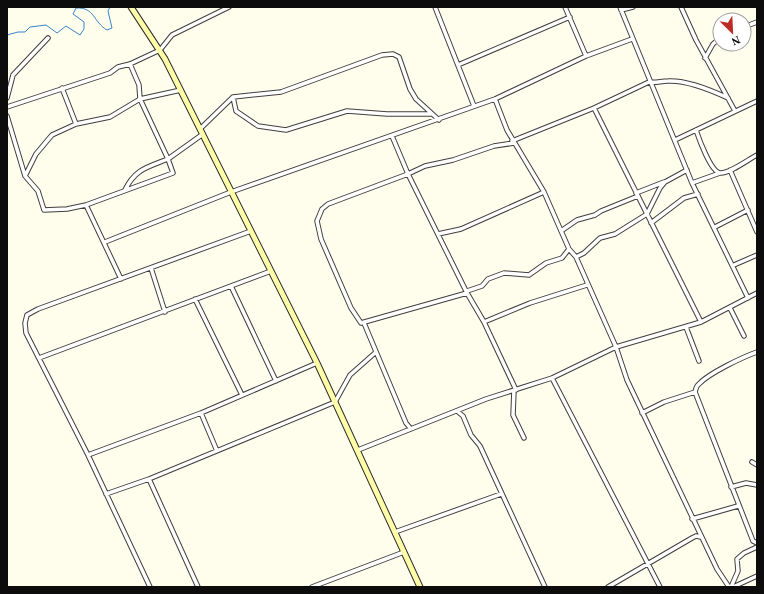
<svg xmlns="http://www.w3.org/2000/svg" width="764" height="594" viewBox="0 0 764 594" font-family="Georgia,serif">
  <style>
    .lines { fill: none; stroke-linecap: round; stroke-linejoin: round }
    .stream { stroke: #3884cd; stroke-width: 1 }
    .street-casing { stroke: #3f3f3f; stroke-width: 5.5 }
    .secondary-casing { stroke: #2e2e2e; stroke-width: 7 }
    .street { stroke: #fff; stroke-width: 3.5 }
    .secondary { stroke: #fffda7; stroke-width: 5 }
  </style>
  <rect width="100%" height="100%" fill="#fffdec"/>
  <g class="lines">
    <path class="stream" d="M 7,35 L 18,32 L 25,32 L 30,27 L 46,25 L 57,33 L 66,26 L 80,35 L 84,29 L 84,22 L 73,14 L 76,8 C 95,7 93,22 107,30 L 112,28 L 108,11 L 110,7"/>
    <g class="street-casing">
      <path id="street" d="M 435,7 L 474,106
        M 565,7 L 586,56
        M 620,7 L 692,183 L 748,298
        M 681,7 L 696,40 L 735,111
        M 621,10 L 633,7
        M 744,27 L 757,22
        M 705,58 L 713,44 L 720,38
        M 458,65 L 570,17
        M 62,88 L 76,124
        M 233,97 L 236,111 L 258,126 L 286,130 L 347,111 L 387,114 L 430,114
        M 7,98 L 13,75 L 48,38
        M 495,99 L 507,130 L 544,192 L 569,249 L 576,257 L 616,347 L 627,380 L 717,569 L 729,587
        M 7,107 L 110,73 L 118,67 L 130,64 L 160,50 L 172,35 L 229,7
        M 594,108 L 701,322
        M 7,116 L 25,176
        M 201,128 L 233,97 L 281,92 L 382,55 L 393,54 L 399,57 L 410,89 L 416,99 L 439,120
        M 696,130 C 699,139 711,172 720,173 C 729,174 749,159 757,155
        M 392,136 L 408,174 L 467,293 L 484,322 L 516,390
        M 675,140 L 757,101
        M 512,141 L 594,108 L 649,82 C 656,83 661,81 668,81 C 687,80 711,90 728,98
        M 730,170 L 757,232
        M 692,183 L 720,173
        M 125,190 C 135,169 148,167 168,159 L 140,99 L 139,85 L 130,64
        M 636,193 L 664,182
        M 86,205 L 173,173 L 168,159 L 203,134
        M 651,223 L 684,198 L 698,194
        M 715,227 L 748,210
        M 561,231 L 577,220 L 595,215 L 601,211 L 638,196
        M 438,234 L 461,229 L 544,192
        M 105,242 L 231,192 L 495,99 L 586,56 L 632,39
        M 576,257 L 584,253 L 600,238 L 615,234 L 647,214 L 660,188 L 665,182 L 687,170
        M 734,265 L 757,255
        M 151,268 L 165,312
        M 121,279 L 86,205 L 67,209 L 44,210 L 38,191 L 25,176 L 36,154 L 52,135 L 76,124 L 110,117 L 140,99 L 181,90
        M 231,286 L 276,381
        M 467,291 L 482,286 L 488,279 L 504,273 L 529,275 L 546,263 L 562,258 L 569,249
        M 467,293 L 361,323 L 351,308 L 321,239 L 317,221 L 322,209 L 328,204 L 408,174 L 425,166 L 453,160 L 494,146 L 514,143
        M 195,299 L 242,395
        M 730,308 L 744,336
        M 484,322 L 530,303 L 587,285
        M 364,323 L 406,423 L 411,429
        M 686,327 L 699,361
        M 39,358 L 271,271
        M 552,378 L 660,587
        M 514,390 L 513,415 L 524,438
        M 695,392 L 753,541 L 757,543
        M 457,411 L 463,416 L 471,435 L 480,446 L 545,587
        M 201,413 L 217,451
        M 642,413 L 664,402 L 695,392 C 696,389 696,386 699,384 C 709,373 743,357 757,352
        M 358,450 L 486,399 L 552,378 L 616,347 L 701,322 L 757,293
        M 88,455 L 201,413 L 317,363
        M 752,462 L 757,465
        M 149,479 L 198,587
        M 731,487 L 746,483 L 757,485
        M 106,494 L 149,479 L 335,402 L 350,375 L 376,352
        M 692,519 L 738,506
        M 395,532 L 501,494
        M 150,587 L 88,455 L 26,333 L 25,323 L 27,315 L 38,309 L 251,231
        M 312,587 L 404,552
        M 608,587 L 692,538 L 696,536 L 701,537
        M 731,587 L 738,571 L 737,559 L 744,553 L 757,547
        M 733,587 L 757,576"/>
    </g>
    <g class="secondary-casing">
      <path id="secondary" d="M 131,7 L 165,59 L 317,363 L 420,587"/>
    </g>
    <use href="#street" class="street"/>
    <use href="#secondary" class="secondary"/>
  </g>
  <rect width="764" height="594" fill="none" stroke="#0c0c0c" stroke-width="16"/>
  <g transform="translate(732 32) rotate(156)"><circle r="19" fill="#ffffff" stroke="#9e9e9e"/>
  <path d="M0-3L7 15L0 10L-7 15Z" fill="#bc2b25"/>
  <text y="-6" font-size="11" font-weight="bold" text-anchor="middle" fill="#0c0c0c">N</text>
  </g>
</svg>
